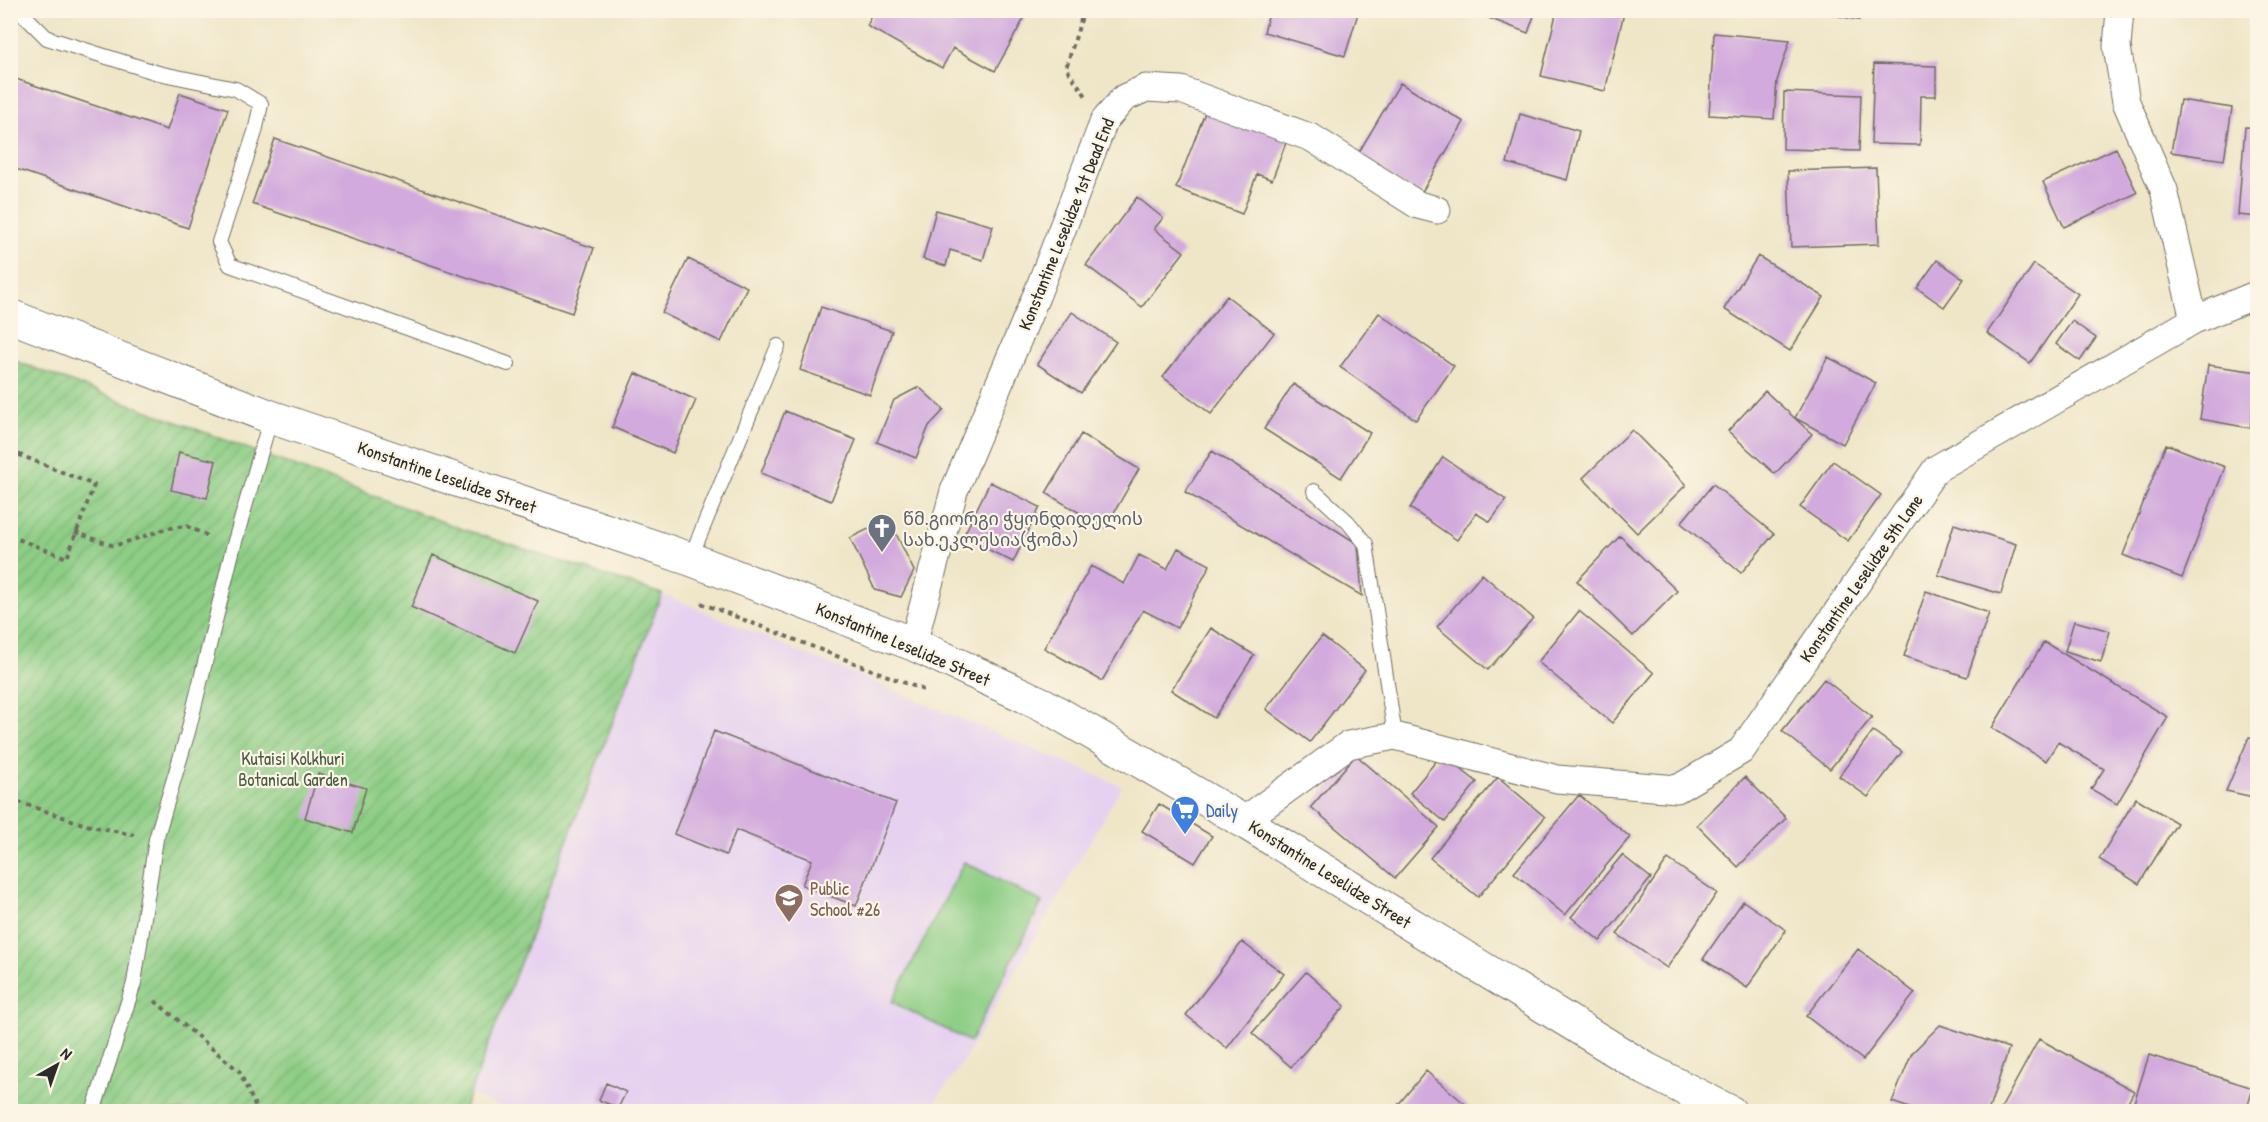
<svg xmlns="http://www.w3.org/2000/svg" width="2268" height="1122" viewBox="0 0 2268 1122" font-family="'Patrick Hand','Noto Sans Georgian',sans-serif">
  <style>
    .built { fill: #e6d2f0 }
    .garden { fill: url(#garden-furrows); stroke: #5c7c58; stroke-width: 1.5 }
    .pitch { fill: #8dcd85; stroke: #5c7c58; stroke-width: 1.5 }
    .building { fill: #d2aadd }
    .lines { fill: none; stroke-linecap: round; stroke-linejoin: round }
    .lane-casing { stroke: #706c62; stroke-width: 16 }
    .street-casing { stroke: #706c62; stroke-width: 29 }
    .secondary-casing { stroke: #706c62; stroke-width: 35 }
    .path { stroke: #706c62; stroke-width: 4; stroke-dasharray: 4.5 4.5; stroke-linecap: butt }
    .lane { stroke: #fff; stroke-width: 14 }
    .street { stroke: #fff; stroke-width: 27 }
    .secondary { stroke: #fff; stroke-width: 33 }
    .labels { text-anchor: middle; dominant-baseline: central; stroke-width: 4.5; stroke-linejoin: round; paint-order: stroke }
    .street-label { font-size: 18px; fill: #2b2b2b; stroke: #fcf5e5 }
    .worship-label { font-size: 18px; fill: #5b616d; stroke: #fcf5e5; text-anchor: start }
    .park-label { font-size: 18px; fill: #485c46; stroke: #fcf5e5 }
    .shop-label { font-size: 18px; fill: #366cbe; stroke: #fcf5e5; text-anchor: start }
    .education-label { font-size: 18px; fill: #785e54; stroke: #fcf5e5; text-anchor: start }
  </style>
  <defs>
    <pattern id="garden-furrows" width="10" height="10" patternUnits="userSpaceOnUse" patternTransform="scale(1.5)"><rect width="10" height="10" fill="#8dcd85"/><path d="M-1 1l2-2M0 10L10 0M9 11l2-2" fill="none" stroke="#7ab073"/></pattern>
  </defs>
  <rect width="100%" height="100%" fill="#fcf5e5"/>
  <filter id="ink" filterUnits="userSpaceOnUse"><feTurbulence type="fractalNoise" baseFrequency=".0167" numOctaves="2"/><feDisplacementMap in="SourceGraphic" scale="12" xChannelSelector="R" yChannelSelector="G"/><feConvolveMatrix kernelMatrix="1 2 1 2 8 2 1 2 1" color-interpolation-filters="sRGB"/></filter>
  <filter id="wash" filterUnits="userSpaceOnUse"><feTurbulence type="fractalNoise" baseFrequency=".008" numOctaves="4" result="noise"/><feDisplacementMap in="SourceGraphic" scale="24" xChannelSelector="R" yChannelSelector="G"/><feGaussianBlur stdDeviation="1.35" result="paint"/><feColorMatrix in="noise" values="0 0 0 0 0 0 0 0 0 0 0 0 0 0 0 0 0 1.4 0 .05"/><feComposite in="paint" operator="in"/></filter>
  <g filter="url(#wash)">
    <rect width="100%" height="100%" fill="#efe6c8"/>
    <path class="built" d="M 662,594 L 1122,786 L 965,1059 L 928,1111 L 514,1112 L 470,1094 Z"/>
    <path class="garden" d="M 10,359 L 459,528 L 662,594 L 463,1111 L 11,1111 Z"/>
    <path class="pitch" d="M 964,862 L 1042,902 L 970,1042 L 892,1002 Z"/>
    <g id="blocks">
      <path class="building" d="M 875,10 L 1023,10 L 1027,13 L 995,71 L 953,48 L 942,68 L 867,26 Z
        M 1270,10 L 1359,10 L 1345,56 L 1264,32 Z
        M 1468,10 L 1536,10 L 1528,33 Z
        M 1557,10 L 1613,10 L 1624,13 L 1605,91 L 1541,76 Z
        M 1735,10 L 1771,10 L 1771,15 L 1735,12 Z
        M 1809,10 L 1861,10 L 1859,20 Z
        M 1714,33 L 1790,40 L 1777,81 L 1774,119 L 1709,115 Z
        M 1874,64 L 1936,66 L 1936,96 L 1921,96 L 1920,145 L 1871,144 Z
        M 10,77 L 167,130 L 180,93 L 228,109 L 188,228 L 10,167 Z
        M 1400,83 L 1464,122 L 1420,195 L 1356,157 Z
        M 1784,92 L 1861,95 L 1859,151 L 1783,149 Z
        M 2180,100 L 2232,108 L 2224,160 L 2171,152 Z
        M 1206,110 L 1287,140 L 1272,180 L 1257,174 L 1242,214 L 1176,188 Z
        M 1520,114 L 1579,131 L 1567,180 L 1507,163 Z
        M 2245,127 L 2258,128 L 2258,217 L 2238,215 Z
        M 275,139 L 594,248 L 572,313 L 252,204 Z
        M 2116,148 L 2137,193 L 2064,227 L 2043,182 Z
        M 1876,168 L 1879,244 L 1791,247 L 1788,171 Z
        M 1137,197 L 1163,218 L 1154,229 L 1184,252 L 1142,307 L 1086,265 Z
        M 936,210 L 993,226 L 983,260 L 950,250 L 946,266 L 923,259 Z
        M 1758,256 L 1824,297 L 1790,351 L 1724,309 Z
        M 688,259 L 747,287 L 721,342 L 662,313 Z
        M 1937,260 L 1964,279 L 1944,307 L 1917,288 Z
        M 2034,264 L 2078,294 L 2030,363 L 1987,333 Z
        M 1227,296 L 1274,333 L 1211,414 L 1163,377 Z
        M 821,307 L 892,331 L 870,395 L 800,370 Z
        M 1072,312 L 1116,342 L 1081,393 L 1037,364 Z
        M 1379,313 L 1454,366 L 1416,420 L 1340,367 Z
        M 2072,321 L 2096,338 L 2080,361 L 2056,344 Z
        M 1828,357 L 1876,383 L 1843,444 L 1795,418 Z
        M 2208,365 L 2258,372 L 2250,428 L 2200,419 Z
        M 635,373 L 696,400 L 673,453 L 612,427 Z
        M 1293,384 L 1370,433 L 1341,478 L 1264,429 Z
        M 919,387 L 944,410 L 929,426 L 916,458 L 877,442 L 894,400 Z
        M 1765,391 L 1812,434 L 1775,474 L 1728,431 Z
        M 785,411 L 856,440 L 831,501 L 761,473 Z
        M 1632,430 L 1686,485 L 1637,533 L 1583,478 Z
        M 1081,434 L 1139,469 L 1105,528 L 1046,493 Z
        M 2166,444 L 2225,467 L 2182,578 L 2123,555 Z
        M 1212,451 L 1358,544 L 1362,596 L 1185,492 Z
        M 179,452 L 216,461 L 207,498 L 171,490 Z
        M 1443,457 L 1506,500 L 1490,522 L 1476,513 L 1457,540 L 1410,508 Z
        M 1833,461 L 1881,495 L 1848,541 L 1800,507 Z
        M 990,482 L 1040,507 L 1013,562 L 963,537 Z
        M 1713,484 L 1774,534 L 1741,573 L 1681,523 Z
        M 889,519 L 914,571 L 901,597 L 875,590 L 850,538 Z
        M 1954,524 L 2016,544 L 2001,594 L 1938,575 Z
        M 1620,536 L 1677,591 L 1633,636 L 1577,581 Z
        M 1178,548 L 1210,565 L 1177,628 L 1143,610 L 1102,681 L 1044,648 L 1091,566 L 1124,584 L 1139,555 L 1167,569 Z
        M 433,555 L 538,601 L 515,653 L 411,607 Z
        M 1482,574 L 1533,618 L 1488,670 L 1437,627 Z
        M 1926,591 L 1989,613 L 1967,677 L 1904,656 Z
        M 1579,611 L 1654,673 L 1612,723 L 1538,662 Z
        M 2074,621 L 2110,631 L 2101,662 L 2065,651 Z
        M 1211,628 L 1254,655 L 1214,718 L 1171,690 Z
        M 1322,636 L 1365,670 L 1310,742 L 1266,709 Z
        M 2044,642 L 2168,717 L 2117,804 L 2091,789 L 2104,769 L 2058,742 L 2046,761 L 1992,728 Z
        M 1824,679 L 1872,717 L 1830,769 L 1782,731 Z
        M 714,731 L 896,803 L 856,906 L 802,885 L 812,860 L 736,830 L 726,855 L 674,834 Z
        M 1873,731 L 1902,752 L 1868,797 L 1839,776 Z
        M 2249,737 L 2258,739 L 2258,798 L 2226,791 Z
        M 1442,754 L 1477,782 L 1445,822 L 1410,793 Z
        M 1356,755 L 1439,827 L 1395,878 L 1311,807 Z
        M 318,774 L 366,788 L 353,833 L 305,818 Z
        M 1498,777 L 1545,817 L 1478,897 L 1430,858 Z
        M 1745,777 L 1786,818 L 1738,867 L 1697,825 Z
        M 1579,795 L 1630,837 L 1565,915 L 1514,873 Z
        M 2136,798 L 2177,823 L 2139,884 L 2099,859 Z
        M 1159,804 L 1212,836 L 1195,863 L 1142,831 Z
        M 1622,855 L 1651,878 L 1600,941 L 1571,917 Z
        M 1668,859 L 1717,893 L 1667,968 L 1617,934 Z
        M 1743,901 L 1786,930 L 1747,988 L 1703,959 Z
        M 1242,942 L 1284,974 L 1227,1048 L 1186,1015 Z
        M 1858,949 L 1915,993 L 1863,1060 L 1806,1016 Z
        M 1306,972 L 1345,1006 L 1291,1067 L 1252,1033 Z
        M 1940,1025 L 2009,1048 L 1988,1112 L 1921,1112 L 1892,1102 L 1912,1053 Z
        M 2039,1039 L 2134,1091 L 2123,1112 L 1999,1112 Z
        M 2149,1055 L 2253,1088 L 2246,1112 L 2131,1112 Z
        M 1426,1071 L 1471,1109 L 1468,1112 L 1392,1112 Z
        M 606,1083 L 626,1092 L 618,1108 L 599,1100 Z"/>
    </g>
  </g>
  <g filter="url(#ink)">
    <use href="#blocks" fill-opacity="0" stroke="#706c62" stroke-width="1.5"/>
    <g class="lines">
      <g class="lane-casing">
        <path id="lane" d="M 15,10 L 27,18 L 47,38 L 158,73 L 236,89 L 261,104 L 255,132 L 219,242 L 230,265 L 508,364
          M 1314,491 L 1348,522 L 1366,544 L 1395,736
          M 690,559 L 778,346
          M 93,1112 L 134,983 L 156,839 L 188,732 L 233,548 L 271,417"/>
      </g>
      <g class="street-casing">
        <path id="street" d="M 2194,320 L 2258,294
          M 913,644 L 954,491 L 1037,294 L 1104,121 L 1124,98 L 1146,88 L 1181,90 L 1312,138 L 1418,205 L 1437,210
          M 1243,821 L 1348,745 L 1395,736 L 1557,779 L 1677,789 L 1741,751 L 1936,469 L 2194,320 L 2164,190 L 2126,102 L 2117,47 L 2120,10"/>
      </g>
      <g class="secondary-casing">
        <path id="secondary" d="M 10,316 L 271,417 L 690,559 L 913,644 L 1044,705 L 1243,821 L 1646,1069 L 1730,1112"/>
      </g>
      <path class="path" d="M 1084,10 L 1066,68 L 1086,96
        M 10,451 L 94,485 L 67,558 L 10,536
        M 75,532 L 114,546 L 169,528 L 187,526 L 210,537
        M 701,603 L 926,691
        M 10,799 L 86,825 L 134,835
        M 155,1001 L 239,1071 L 258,1112"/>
      <use href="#lane" class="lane"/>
      <use href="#street" class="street"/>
      <use href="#secondary" class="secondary"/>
    </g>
  </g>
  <defs>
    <g id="church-pin" transform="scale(1.5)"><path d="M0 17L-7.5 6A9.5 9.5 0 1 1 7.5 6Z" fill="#6b7280" stroke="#fcf5e5"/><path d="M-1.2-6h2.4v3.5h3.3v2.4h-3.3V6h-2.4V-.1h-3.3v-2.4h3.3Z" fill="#fff"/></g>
    <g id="supermarket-pin" transform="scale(1.5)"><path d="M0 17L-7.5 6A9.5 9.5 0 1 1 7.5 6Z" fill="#3f7fe0" stroke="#fcf5e5"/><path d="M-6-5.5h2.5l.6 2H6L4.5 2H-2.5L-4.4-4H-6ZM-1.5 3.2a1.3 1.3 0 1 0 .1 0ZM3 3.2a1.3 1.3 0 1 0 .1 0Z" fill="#fff"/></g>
    <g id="school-pin" transform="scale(1.5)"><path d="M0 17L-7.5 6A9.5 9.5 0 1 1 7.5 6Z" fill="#8d6e63" stroke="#fcf5e5"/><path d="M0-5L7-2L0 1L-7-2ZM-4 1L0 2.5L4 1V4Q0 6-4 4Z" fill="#fff"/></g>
  </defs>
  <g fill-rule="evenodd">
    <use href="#church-pin" x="882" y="528"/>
    <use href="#supermarket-pin" x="1185" y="810"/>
    <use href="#school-pin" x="789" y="898"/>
  </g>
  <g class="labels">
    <g class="street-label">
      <text transform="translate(1066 224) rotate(-68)">Konstantine Leselidze 1st Dead End</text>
      <text transform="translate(447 477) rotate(19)">Konstantine Leselidze Street</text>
      <text transform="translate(1861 578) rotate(-55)">Konstantine Leselidze 5th Lane</text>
      <text transform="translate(903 644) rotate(23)">Konstantine Leselidze Street</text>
      <text transform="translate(1330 874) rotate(32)">Konstantine Leselidze Street</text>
    </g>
    <g class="worship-label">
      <text x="903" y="518">წმ.გიორგი ჭყონდიდელის<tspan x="903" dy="21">სახ.ეკლესია(ჭომა)</tspan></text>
    </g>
    <g class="park-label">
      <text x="293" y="758">Kutaisi Kolkhuri<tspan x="293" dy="21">Botanical Garden</tspan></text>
    </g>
    <g class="shop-label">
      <text x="1206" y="810">Daily</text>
    </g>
    <g class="education-label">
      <text x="810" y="888">Public<tspan x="810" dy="21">School #26</tspan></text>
    </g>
  </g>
  <rect width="2268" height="1122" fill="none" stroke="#fcf5e5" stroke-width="36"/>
  <g transform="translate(57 1065) rotate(40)" stroke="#fcf5e5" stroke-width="4.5" paint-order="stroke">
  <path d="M0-4.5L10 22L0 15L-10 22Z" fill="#2b2b2b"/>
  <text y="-9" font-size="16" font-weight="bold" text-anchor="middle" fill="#2b2b2b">N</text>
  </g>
</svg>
